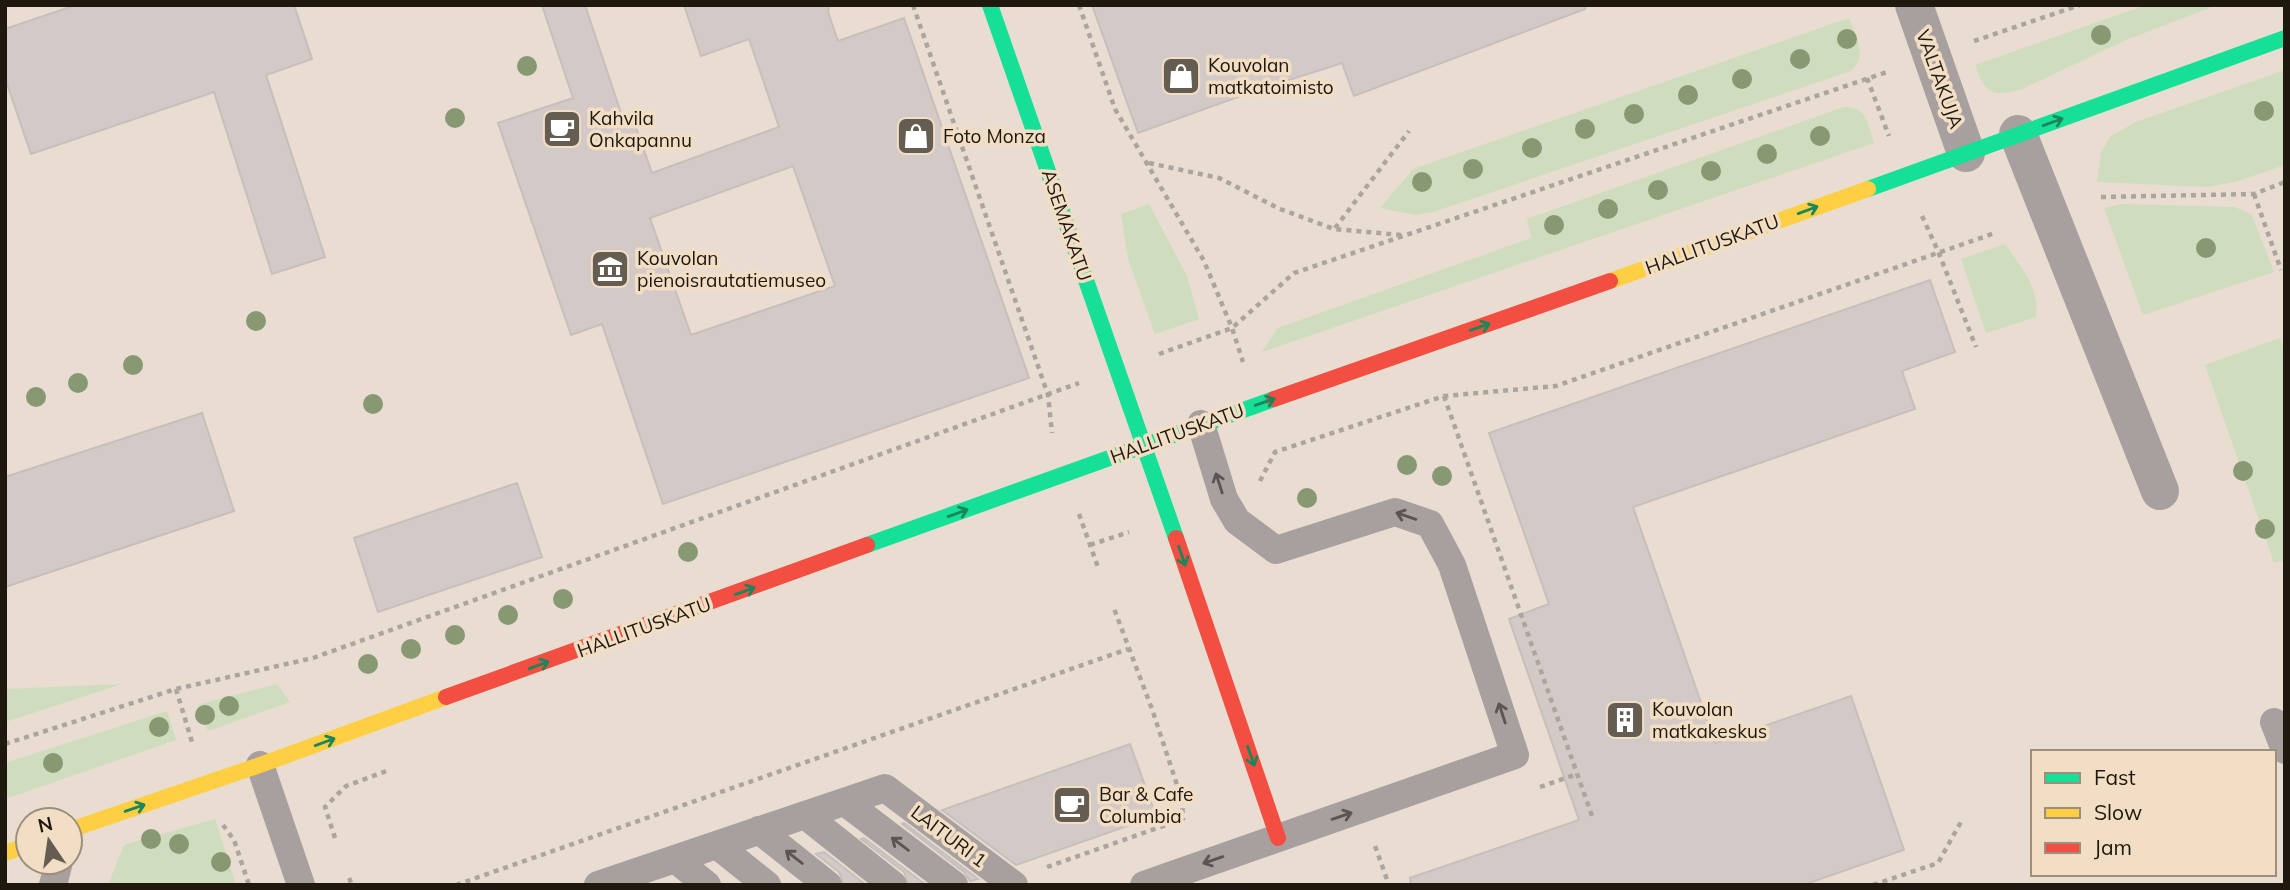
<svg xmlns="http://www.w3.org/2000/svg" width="2290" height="890" viewBox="0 0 2290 890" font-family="Mulish,sans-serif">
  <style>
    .green { fill: #d0dcbe }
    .building { fill: #d3cac7; stroke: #c8bebc; stroke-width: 2; fill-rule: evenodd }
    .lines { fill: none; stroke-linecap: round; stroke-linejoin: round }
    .path { stroke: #aca49f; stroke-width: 4.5; stroke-dasharray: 5 5; stroke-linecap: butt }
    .lane { stroke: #a89f9f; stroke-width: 28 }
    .street { stroke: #a89f9f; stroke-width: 38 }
    .fast { stroke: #16e098; stroke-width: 16 }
    .slow { stroke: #ffcf43; stroke-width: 16 }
    .jam { stroke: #f24e42; stroke-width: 16 }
    .tree { fill: #889873 }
    .oneway { stroke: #1a865a }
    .oneway2 { stroke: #5c554f }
    .labels { text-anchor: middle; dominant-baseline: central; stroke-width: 7; stroke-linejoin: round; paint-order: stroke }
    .poi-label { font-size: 19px; fill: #1e180e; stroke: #f2dec5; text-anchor: start }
    .street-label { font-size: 19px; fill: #1e180e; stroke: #f2dec5 }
  </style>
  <rect width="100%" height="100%" fill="#e8ddd0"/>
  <path class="green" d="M 2146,5 L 2217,5 L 2126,40 L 2022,89 C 1992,98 1985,93 1975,65 Z
    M 1849,18 C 1856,37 1868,55 1851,71 L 1433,212 L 1415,215 L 1380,208 L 1413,169 Z
    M 2285,70 L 2285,165 L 2238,181 L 2208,187 L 2097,182 L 2101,152 L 2111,136 L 2136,122 Z
    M 1844,107 C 1867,106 1868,124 1874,143 L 1262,352 L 1278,328 L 1531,238 L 1527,219 Z
    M 1149,204 L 1187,276 L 1199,319 L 1155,334 L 1128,259 L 1121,214 Z
    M 2121,204 L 2235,207 L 2252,215 L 2274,272 L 2143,315 L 2104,208 Z
    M 2005,244 C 2021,268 2040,287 2036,317 L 1986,333 L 1961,259 Z
    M 2280,338 L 2285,351 L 2285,560 L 2274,563 L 2205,365 Z
    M 122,684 L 5,722 L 5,689 Z
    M 277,684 L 290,702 L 208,731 L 197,705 Z
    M 167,711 L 176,740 L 5,799 L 5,763 Z
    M 215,819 L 236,885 L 108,885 L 124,845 Z"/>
  <path class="building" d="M 76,5 L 294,5 L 312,59 L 266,75 L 325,257 L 272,274 L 214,92 L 31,154 L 5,78 L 5,29 Z
    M 542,5 L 585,5 L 622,116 L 631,113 L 652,173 L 779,127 L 749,39 L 701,56 L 684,5 L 829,5 L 828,12 L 838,41 L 904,18 L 1029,378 L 663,504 L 602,324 L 571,335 L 498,123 L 573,98 ZM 793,166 L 835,286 L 691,335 L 650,218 Z
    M 1092,5 L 1585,5 L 1585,9 L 1354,96 L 1342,63 L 1246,94 L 1138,133 Z
    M 1930,280 L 1955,352 L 1902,371 L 1915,409 L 1633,507 L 1715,743 L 1851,696 L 1904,850 L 1803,885 L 1411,885 L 1410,878 L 1579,820 L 1509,619 L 1549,604 L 1489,433 Z
    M 202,413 L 234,511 L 5,587 L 5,477 Z
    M 517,483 L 542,557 L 378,612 L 354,538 Z
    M 1130,744 L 1156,816 L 1016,865 L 942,810 Z
    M 904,823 L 978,879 L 970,881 L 964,872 L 902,824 Z
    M 864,838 L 926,885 L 909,885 L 904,872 L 861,839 Z
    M 824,852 L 866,885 L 844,885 L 839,872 L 816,854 Z"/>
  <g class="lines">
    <path class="path" d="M 913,5 L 1048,395 L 1052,433
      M 1079,5 L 1115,109 L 1204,261 L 1232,328 L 1243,362
      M 1974,41 L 2080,5
      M 1867,78 L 1889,136
      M 1149,163 L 1219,178 L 1280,209 L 1334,229 L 1401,235
      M 2254,194 L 2281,270
      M 2101,197 L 2254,194 L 2285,182
      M 1922,216 L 1938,251 L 1976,347
      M 1335,228 L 1409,131
      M 1159,354 L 1232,328 L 1294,273 L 1890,71
      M 1444,396 L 1592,816
      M 1260,481 L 1275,452 L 1444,396 L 1556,386 L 1995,233
      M 1079,514 L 1099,570
      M 1090,545 L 1129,532
      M 176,689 L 192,742
      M 5,744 L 176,689 L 313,658 L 1079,383
      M 1540,787 L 1577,774
      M 223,825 L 234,840 L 249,885
      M 335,838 L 325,807 L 346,786 L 389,770
      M 1375,846 L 1389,885
      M 1047,867 L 1183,819 L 1182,800 L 1152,709 L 1113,606
      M 349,878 L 352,885
      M 456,885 L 1128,649
      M 1873,885 L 1938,863 L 1962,820"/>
    <path class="lane" d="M 2274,722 L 2285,750
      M 260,765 L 301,885
      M 845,802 L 954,885
      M 805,815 L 893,885
      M 759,830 L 828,885
      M 717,845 L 767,885
      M 675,859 L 707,885
      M 53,885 L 59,862
      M 598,885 L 885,788 L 1014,885
      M 1144,885 L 1515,755 L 1452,565 L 1430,524 L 1395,512 L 1276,550 L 1237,521 L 1224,499 L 1201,424"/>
    <path class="street" d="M 1914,5 L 1966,153
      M 2018,134 L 2160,491"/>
    <path class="fast" d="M 990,5 L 1176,538
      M 1868,189 L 2285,38
      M 867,545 L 1274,399"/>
    <path class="slow" d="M 1610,281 L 1868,189
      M 70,830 L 260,765 L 446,697
      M 5,853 L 28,845"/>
    <path class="jam" d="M 1274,399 L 1610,281
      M 1176,538 L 1278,838
      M 446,697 L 867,545"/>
  </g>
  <g class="tree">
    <circle cx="2101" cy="35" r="10"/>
    <circle cx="1847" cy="39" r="10"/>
    <circle cx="1800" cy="59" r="10"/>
    <circle cx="527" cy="66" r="10"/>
    <circle cx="1742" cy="79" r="10"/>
    <circle cx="1688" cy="95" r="10"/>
    <circle cx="2264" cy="111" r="10"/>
    <circle cx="1634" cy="114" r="10"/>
    <circle cx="455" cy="118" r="10"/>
    <circle cx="1585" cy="129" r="10"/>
    <circle cx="1820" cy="136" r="10"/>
    <circle cx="1532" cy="148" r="10"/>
    <circle cx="1767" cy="154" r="10"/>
    <circle cx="1473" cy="169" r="10"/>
    <circle cx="1711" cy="171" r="10"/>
    <circle cx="1422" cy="182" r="10"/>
    <circle cx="1658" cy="190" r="10"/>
    <circle cx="1608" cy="209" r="10"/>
    <circle cx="1554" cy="225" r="10"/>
    <circle cx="2206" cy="248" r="10"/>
    <circle cx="256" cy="321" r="10"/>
    <circle cx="133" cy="365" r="10"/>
    <circle cx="78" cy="383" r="10"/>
    <circle cx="36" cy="397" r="10"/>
    <circle cx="373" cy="404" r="10"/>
    <circle cx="1407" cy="465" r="10"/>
    <circle cx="2243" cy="471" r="10"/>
    <circle cx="1442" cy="476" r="10"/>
    <circle cx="1307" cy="498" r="10"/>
    <circle cx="2265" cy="529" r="10"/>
    <circle cx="688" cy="552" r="10"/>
    <circle cx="563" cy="599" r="10"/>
    <circle cx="508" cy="615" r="10"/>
    <circle cx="455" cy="635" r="10"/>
    <circle cx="411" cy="649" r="10"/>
    <circle cx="368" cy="664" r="10"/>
    <circle cx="229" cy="706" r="10"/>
    <circle cx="205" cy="715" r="10"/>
    <circle cx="159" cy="727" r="10"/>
    <circle cx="53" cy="763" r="10"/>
    <circle cx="151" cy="839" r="10"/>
    <circle cx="179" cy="844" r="10"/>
    <circle cx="221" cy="862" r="10"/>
  </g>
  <defs><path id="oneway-shaft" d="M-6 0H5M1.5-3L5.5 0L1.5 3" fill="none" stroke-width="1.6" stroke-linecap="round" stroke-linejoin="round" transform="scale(1.75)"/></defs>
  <g class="oneway">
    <use href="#oneway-shaft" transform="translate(2053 122) rotate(-20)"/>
    <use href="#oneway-shaft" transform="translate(1808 210) rotate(-20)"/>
    <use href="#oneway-shaft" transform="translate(1480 327) rotate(-19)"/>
    <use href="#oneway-shaft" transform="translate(1265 402) rotate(-19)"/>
    <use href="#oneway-shaft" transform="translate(958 513) rotate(-20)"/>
    <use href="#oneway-shaft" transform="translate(1182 556) rotate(71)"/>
    <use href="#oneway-shaft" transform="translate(745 591) rotate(-20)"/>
    <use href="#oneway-shaft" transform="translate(539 665) rotate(-20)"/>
    <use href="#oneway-shaft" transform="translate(325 742) rotate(-20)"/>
    <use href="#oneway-shaft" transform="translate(1251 756) rotate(71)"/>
    <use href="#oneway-shaft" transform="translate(135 808) rotate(-19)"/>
  </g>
  <g class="oneway2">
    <use href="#oneway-shaft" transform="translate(1219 483) rotate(-108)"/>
    <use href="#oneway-shaft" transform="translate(1406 516) rotate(-161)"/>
    <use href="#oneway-shaft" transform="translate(1502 713) rotate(-108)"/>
    <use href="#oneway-shaft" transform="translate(1342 816) rotate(-19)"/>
    <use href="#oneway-shaft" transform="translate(900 844) rotate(-143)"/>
    <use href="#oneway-shaft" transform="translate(794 857) rotate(-142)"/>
    <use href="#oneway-shaft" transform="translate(1213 860) rotate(161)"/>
  </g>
  <defs>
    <g id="shop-square" transform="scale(2.0125)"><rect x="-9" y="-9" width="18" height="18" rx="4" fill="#655d52" stroke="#f2dec5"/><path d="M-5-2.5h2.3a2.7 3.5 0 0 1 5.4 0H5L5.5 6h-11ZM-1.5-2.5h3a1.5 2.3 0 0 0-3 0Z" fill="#fff"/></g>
    <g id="cafe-square" transform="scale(2.0125)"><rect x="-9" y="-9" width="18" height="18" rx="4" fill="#655d52" stroke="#f2dec5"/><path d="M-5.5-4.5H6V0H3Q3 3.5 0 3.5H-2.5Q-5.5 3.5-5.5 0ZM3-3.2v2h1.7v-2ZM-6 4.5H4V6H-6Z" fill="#fff"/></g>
    <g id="museum-square" transform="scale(2.0125)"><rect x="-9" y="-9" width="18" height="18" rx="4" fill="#655d52" stroke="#f2dec5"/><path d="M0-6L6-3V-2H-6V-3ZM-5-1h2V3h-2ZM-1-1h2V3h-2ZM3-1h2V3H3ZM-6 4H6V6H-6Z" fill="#fff"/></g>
    <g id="building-square" transform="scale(2.0125)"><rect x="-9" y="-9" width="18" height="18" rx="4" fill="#655d52" stroke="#f2dec5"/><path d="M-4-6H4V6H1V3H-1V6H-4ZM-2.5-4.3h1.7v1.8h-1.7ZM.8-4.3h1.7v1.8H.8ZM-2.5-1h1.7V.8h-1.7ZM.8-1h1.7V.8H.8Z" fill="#fff"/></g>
  </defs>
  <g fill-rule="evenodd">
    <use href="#shop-square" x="1181" y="76"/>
    <use href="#cafe-square" x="562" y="129"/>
    <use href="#shop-square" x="916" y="136"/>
    <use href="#museum-square" x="610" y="269"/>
    <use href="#building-square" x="1625" y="720"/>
    <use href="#cafe-square" x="1072" y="805"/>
  </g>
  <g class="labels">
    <g class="poi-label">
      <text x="1208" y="65">Kouvolan<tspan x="1208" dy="22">matkatoimisto</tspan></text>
      <text x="589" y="118">Kahvila<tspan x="589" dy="22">Onkapannu</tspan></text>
      <text x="943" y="136">Foto Monza</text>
      <text x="637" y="258">Kouvolan<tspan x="637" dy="22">pienoisrautatiemuseo</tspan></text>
      <text x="1652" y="709">Kouvolan<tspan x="1652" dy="22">matkakeskus</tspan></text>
      <text x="1099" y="794">Bar &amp; Cafe<tspan x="1099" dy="22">Columbia</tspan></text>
    </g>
    <g class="street-label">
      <text transform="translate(1940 79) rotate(70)">VALTAKUJA</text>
      <text transform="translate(1067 225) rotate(71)">ASEMAKATU</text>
      <text transform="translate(1712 244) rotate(-20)">HALLITUSKATU</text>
      <text transform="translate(1177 433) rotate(-20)">HALLITUSKATU</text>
      <text transform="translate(644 627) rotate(-20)">HALLITUSKATU</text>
      <text transform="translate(949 836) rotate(37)">LAITURI 1</text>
    </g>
  </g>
  <rect width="2290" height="890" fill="none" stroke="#1e180e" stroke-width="14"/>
  <rect x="2031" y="750" width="245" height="126" fill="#f2dec5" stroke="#9d8f7c" stroke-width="2"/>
  <rect x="2045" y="773" width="35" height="10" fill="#16e098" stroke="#9d8f7c" stroke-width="2"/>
  <text x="2094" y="785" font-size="21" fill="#1e180e">Fast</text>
  <rect x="2045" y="808" width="35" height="10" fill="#ffcf43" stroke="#9d8f7c" stroke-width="2"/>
  <text x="2094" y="820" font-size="21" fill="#1e180e">Slow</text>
  <rect x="2045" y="843" width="35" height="10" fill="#f24e42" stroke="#9d8f7c" stroke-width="2"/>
  <text x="2094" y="855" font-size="21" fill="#1e180e">Jam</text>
  <g transform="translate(49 841) rotate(347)"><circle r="33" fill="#f2dec5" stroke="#9d8f7c" stroke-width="2"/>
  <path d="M0-5L12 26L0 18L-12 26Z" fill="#655d52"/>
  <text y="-10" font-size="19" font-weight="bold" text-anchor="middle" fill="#1e180e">N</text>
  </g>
</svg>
